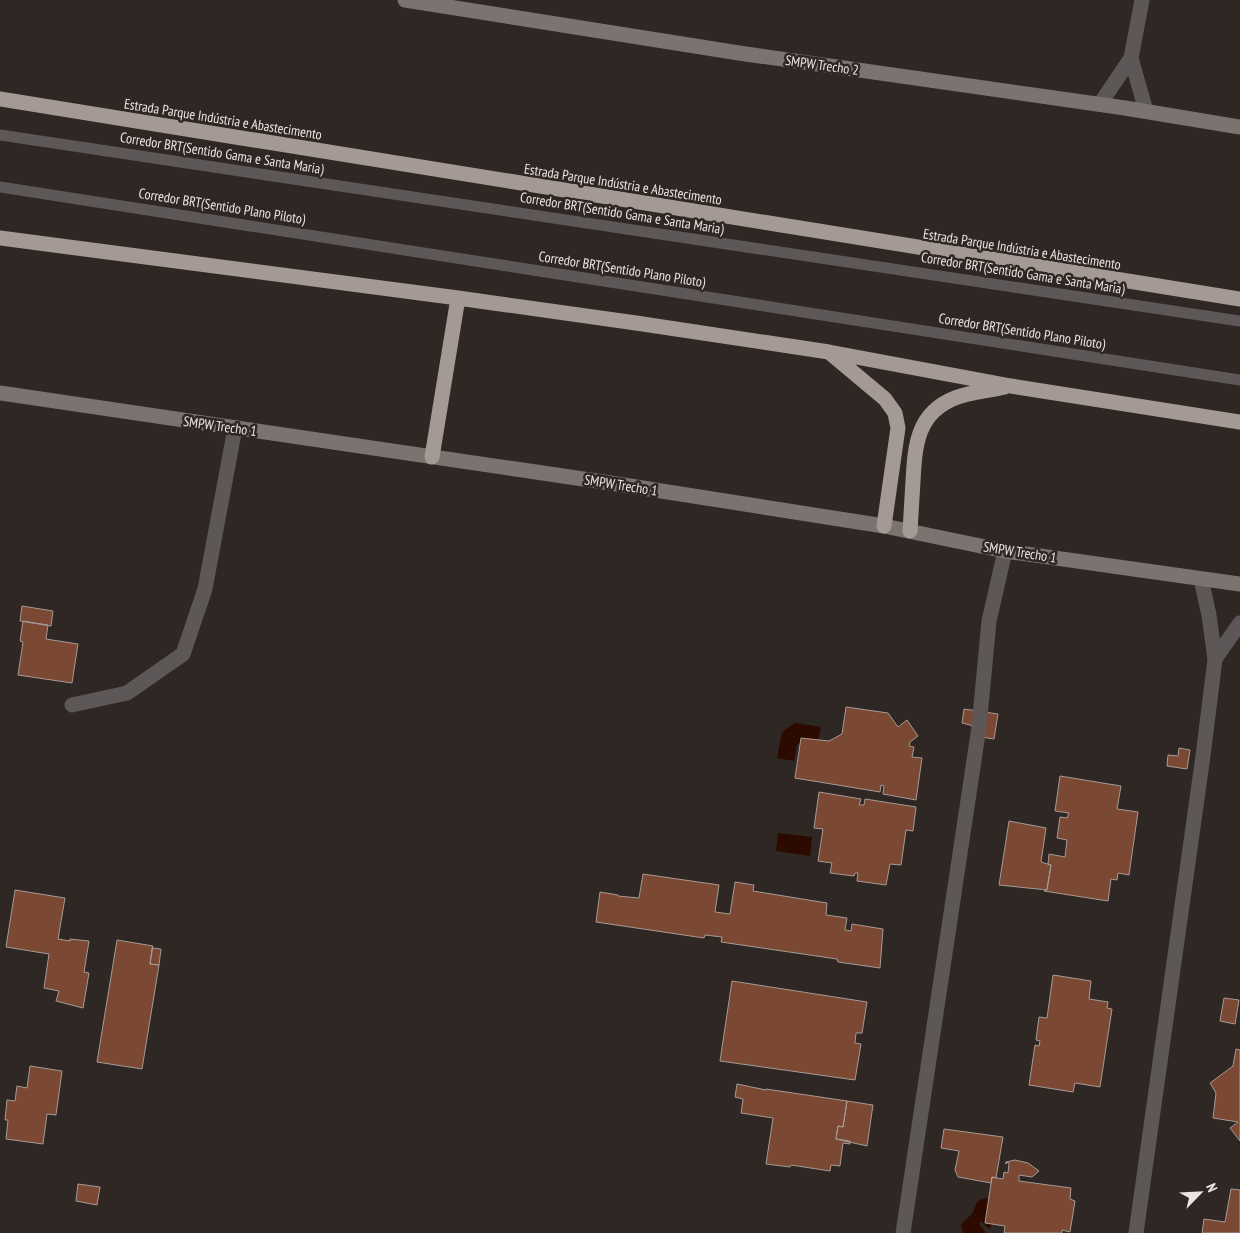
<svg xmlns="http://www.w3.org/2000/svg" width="1240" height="1233" viewBox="0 0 1240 1233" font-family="'PT Sans Narrow',sans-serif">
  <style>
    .water { fill: #2c0a00 }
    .building { fill: #7b4833; stroke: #a69b96 }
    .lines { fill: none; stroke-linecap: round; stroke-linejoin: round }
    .lane { stroke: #5d5857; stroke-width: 11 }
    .street { stroke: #5d5857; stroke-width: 15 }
    .secondary { stroke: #7a7370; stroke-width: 15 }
    .highway { stroke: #a59995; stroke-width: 15 }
    .labels { text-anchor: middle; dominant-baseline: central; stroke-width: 5; stroke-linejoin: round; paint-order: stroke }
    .street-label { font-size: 14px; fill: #ebe5e3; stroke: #2f2723 }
  </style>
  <rect width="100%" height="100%" fill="#2f2723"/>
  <path class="water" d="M 795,723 L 821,727 L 818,743 L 803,741 L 797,745 L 794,761 L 777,758 L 782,732 Z
    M 778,833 L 812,837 L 810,856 L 776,851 Z
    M 986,1198 L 990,1199 L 994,1221 L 989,1229 L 981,1221 L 979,1224 L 986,1233 L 963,1233 L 961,1226 L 963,1222 L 972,1214 L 977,1202 L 981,1199 Z"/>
  <path class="building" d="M 22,606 L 53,611 L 51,626 L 20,621 Z
    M 23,621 L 48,625 L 46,639 L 78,644 L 72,683 L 18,675 L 23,642 L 20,641 Z
    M 846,707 L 888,713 L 898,727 L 907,720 L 918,736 L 910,742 L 909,746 L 914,747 L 912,757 L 922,758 L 916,800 L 883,794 L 884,786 L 881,785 L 880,792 L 795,778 L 801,738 L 829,741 L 842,734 Z
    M 964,709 L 998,714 L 994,739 L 981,737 L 976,729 L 970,725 L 962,723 Z
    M 1179,748 L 1190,750 L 1187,769 L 1167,766 L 1168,755 L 1178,756 Z
    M 1060,776 L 1121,786 L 1117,809 L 1138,812 L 1129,875 L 1118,873 L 1117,880 L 1111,879 L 1108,901 L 1044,891 L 1047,889 L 1051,865 L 1048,864 L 1049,854 L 1065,857 L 1067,840 L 1057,838 L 1060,817 L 1067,818 L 1069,813 L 1055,811 Z
    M 819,792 L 861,799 L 859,805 L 864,805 L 865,799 L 916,807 L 913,831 L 906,830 L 901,865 L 890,864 L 886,885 L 857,881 L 858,873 L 855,873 L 854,876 L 830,873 L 832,863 L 818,861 L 823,829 L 814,828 Z
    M 1009,821 L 1046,828 L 1041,862 L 1051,865 L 1047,890 L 999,885 Z
    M 643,874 L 719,885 L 715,912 L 730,914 L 735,882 L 754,885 L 753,891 L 827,903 L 826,915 L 847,918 L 845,930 L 851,931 L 852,924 L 883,929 L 880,968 L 838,962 L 837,959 L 721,942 L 722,937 L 705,935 L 704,938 L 596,922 L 600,892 L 618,895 L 618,896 L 639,898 Z
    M 15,890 L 65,898 L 58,939 L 70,941 L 70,939 L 89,941 L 84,972 L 89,973 L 83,1008 L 56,1001 L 59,991 L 44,988 L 49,954 L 6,947 Z
    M 117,940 L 153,946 L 150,964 L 159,965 L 142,1069 L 97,1062 Z
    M 152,948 L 161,949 L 159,965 L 150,964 Z
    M 1053,975 L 1091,981 L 1089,999 L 1108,1002 L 1107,1008 L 1112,1009 L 1100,1087 L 1075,1083 L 1073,1092 L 1029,1085 L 1035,1045 L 1039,1046 L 1040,1041 L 1036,1040 L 1039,1017 L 1047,1018 Z
    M 732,981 L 867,1002 L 862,1033 L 856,1033 L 855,1043 L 861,1044 L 855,1080 L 720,1061 Z
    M 1224,998 L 1239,1000 L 1235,1024 L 1220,1021 Z
    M 1236,1049 L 1240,1050 L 1240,1141 L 1230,1128 L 1238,1122 L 1213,1118 L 1216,1093 L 1210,1083 L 1233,1066 Z
    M 30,1066 L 62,1071 L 56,1115 L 47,1114 L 43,1144 L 6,1139 L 8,1120 L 5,1120 L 7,1100 L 15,1101 L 17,1086 L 27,1088 Z
    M 737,1084 L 766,1090 L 766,1089 L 847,1101 L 843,1127 L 838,1126 L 836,1139 L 850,1141 L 850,1144 L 843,1143 L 840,1166 L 831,1165 L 830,1171 L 791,1165 L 790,1167 L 766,1164 L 773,1118 L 741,1113 L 743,1099 L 735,1097 Z
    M 847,1101 L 873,1105 L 867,1146 L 836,1139 L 838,1126 L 843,1127 Z
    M 944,1129 L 1003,1137 L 996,1178 L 992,1177 L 991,1183 L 958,1177 L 955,1170 L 959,1151 L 941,1148 Z
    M 1015,1160 L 1028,1163 L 1039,1171 L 1032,1177 L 1019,1175 L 1019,1181 L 1071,1188 L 1070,1199 L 1075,1201 L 1070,1232 L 1062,1230 L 1062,1233 L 1004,1233 L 1005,1226 L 985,1223 L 992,1177 L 1003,1179 L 1004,1172 L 1008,1173 L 1009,1163 L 1006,1162 L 1006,1164 L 1006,1162 Z
    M 78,1184 L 100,1187 L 97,1205 L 76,1201 Z
    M 1231,1189 L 1240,1190 L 1240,1233 L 1202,1233 L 1204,1219 L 1225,1222 Z"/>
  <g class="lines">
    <path class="lane" d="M 0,135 L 1240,321
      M 0,187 L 1240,380"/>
    <path class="street" d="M 1131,58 L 1146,111
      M 1100,104 L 1131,58 L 1142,0
      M 1215,659 L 1240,623
      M 72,705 L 127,693 L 183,654 L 205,589 L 235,428
      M 903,1233 L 979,727 L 989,621 L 1005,551
      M 1136,1233 L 1203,756 L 1215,659 L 1209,615 L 1201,579"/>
    <path class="secondary" d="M 405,0 L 739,53 L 1125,108 L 1240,127
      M 0,393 L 617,484 L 884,526 L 1005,551 L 1240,584"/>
    <path class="highway" d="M 0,99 L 1240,299
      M 0,238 L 458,298 L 636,323 L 829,352 L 1011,386 L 1240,422
      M 830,353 L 885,399 L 895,413 L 898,428 L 884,526
      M 432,457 L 458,298
      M 910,531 C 911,514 912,497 913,481 C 915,445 917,413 955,398 C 970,392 989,391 1005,387"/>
  </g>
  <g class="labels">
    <g class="street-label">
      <text transform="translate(822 65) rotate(8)">SMPW Trecho 2</text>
      <text transform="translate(223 119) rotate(9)">Estrada Parque Indústria e Abastecimento</text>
      <text transform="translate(222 153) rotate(9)">Corredor BRT(Sentido Gama e Santa Maria)</text>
      <text transform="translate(623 184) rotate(9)">Estrada Parque Indústria e Abastecimento</text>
      <text transform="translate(222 206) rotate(9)">Corredor BRT(Sentido Plano Piloto)</text>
      <text transform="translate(622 213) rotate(9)">Corredor BRT(Sentido Gama e Santa Maria)</text>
      <text transform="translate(1022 249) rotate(9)">Estrada Parque Indústria e Abastecimento</text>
      <text transform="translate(622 269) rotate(9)">Corredor BRT(Sentido Plano Piloto)</text>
      <text transform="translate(1023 273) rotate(9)">Corredor BRT(Sentido Gama e Santa Maria)</text>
      <text transform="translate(1022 331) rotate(9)">Corredor BRT(Sentido Plano Piloto)</text>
      <text transform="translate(220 426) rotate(8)">SMPW Trecho 1</text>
      <text transform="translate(621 485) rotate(9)">SMPW Trecho 1</text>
      <text transform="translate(1020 552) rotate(9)">SMPW Trecho 1</text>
    </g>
  </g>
  <g transform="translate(1200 1193) rotate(66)" stroke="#2f2723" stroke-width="4" paint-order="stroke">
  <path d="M0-4L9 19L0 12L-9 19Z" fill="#ebe5e3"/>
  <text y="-8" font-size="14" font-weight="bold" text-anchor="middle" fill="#ebe5e3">N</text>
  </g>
</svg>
